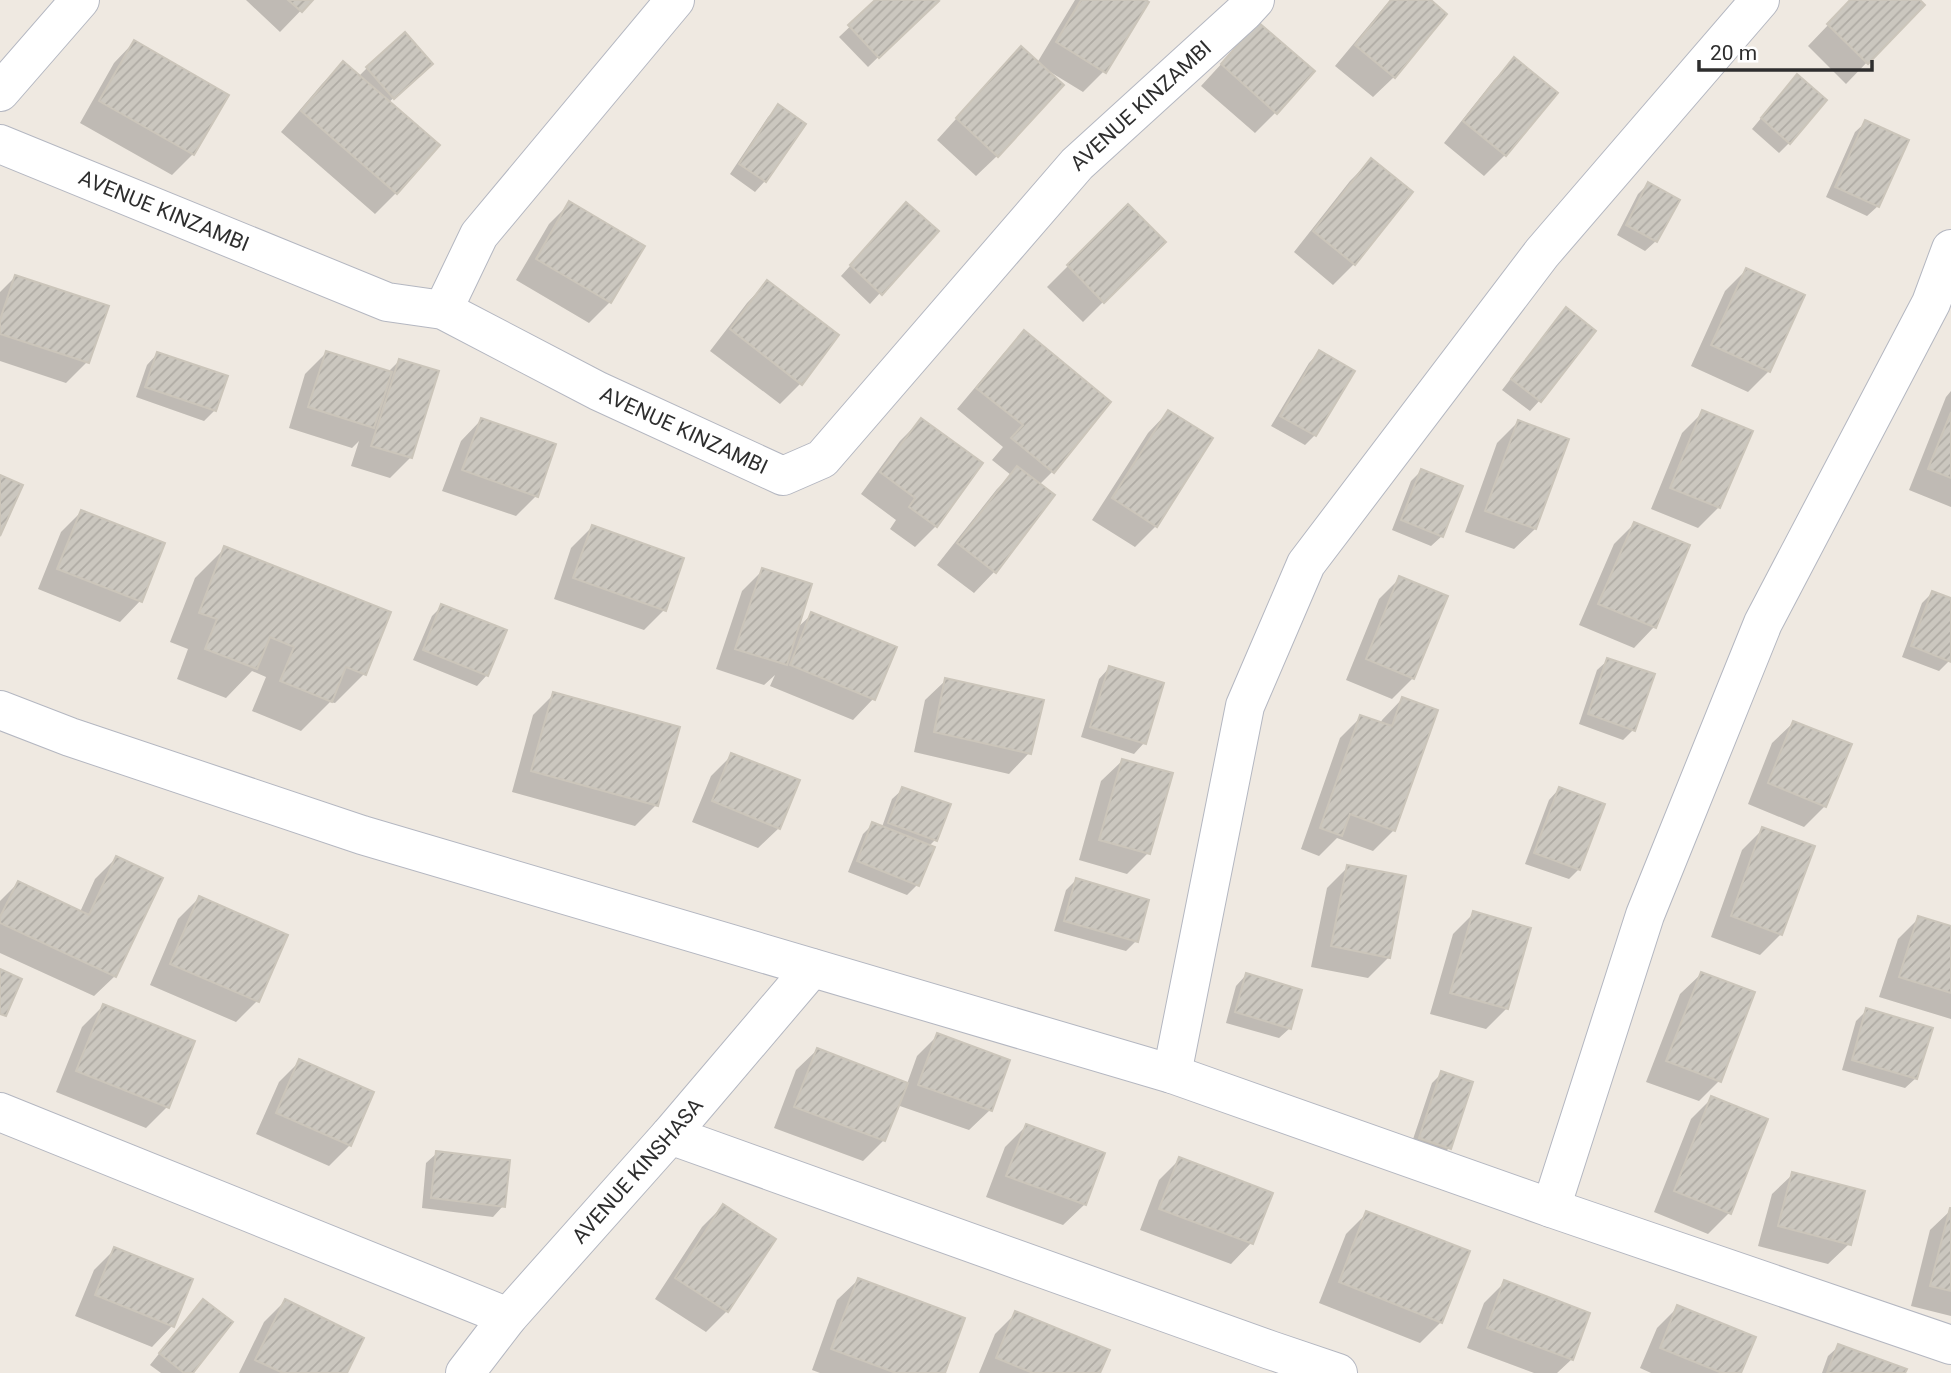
<svg xmlns="http://www.w3.org/2000/svg" width="1951" height="1373" viewBox="0 0 1951 1373" font-family="Roboto,sans-serif">
  <style>
    .shadow { fill: #0003 }
    .building { fill: url(#building-hatch); stroke: #cbc5ba; stroke-width: 2 }
    .lines { fill: none; stroke-linecap: round; stroke-linejoin: round }
    .minor-casing { stroke: #b4b7c1; stroke-width: 40 }
    .minor { stroke: #fff; stroke-width: 38 }
    .labels { text-anchor: middle; dominant-baseline: central; stroke-width: 5; stroke-linejoin: round; paint-order: stroke }
    .street-label { font-size: 21px; fill: #2e2e2e; stroke: #fff }
  </style>
  <defs>
    <pattern id="building-hatch" width="6" height="6" patternUnits="userSpaceOnUse" patternTransform="scale(1.75)"><rect width="6" height="6" fill="#cbc7bf"/><path d="M-1 1l2-2M0 6l6-6M5 7l2-2" fill="none" stroke="#afaba4"/></pattern>
  </defs>
  <rect width="100%" height="100%" fill="#efe9e1"/>
  <path class="shadow" d="M 246,0 L 311,0 L 280,32 Z
    M 878,0 L 936,1 L 868,67 L 839,37 Z
    M 1075,0 L 1143,0 L 1104,71 L 1083,92 L 1047,70 L 997,156 L 976,176 L 937,140 L 1001,69 L 1037,63 Z
    M 1390,0 L 1428,0 L 1394,77 L 1373,97 L 1335,66 Z
    M 1852,0 L 1917,0 L 1922,5 L 1846,84 L 1808,46 Z
    M 1258,24 L 1276,112 L 1255,133 L 1201,86 Z
    M 134,42 L 227,95 L 193,154 L 172,175 L 80,123 L 114,63 Z
    M 1514,60 L 1556,93 L 1505,155 L 1484,176 L 1444,143 L 1494,80 Z
    M 343,63 L 358,77 L 367,68 L 420,74 L 388,103 L 396,193 L 375,214 L 281,132 L 322,84 Z
    M 1787,87 L 1789,143 L 1779,153 L 1752,129 Z
    M 778,107 L 765,181 L 755,192 L 730,174 L 768,117 Z
    M 1866,122 L 1878,206 L 1867,216 L 1826,197 L 1855,132 Z
    M 1371,160 L 1354,264 L 1333,285 L 1294,252 L 1350,181 Z
    M 1648,184 L 1656,241 L 1645,251 L 1617,235 L 1638,194 Z
    M 569,204 L 610,302 L 589,323 L 516,280 L 549,224 Z
    M 1128,206 L 1163,242 L 1083,322 L 1047,287 Z
    M 896,215 L 936,231 L 870,304 L 841,276 Z
    M 1746,270 L 1769,371 L 1748,392 L 1691,366 L 1725,291 Z
    M 15,277 L 87,362 L 66,383 L 0,361 L 0,292 Z
    M 767,282 L 801,383 L 780,404 L 710,351 L 747,303 Z
    M 1566,309 L 1540,400 L 1530,411 L 1502,390 L 1556,320 Z
    M 1024,332 L 1109,403 L 1052,472 L 1039,485 L 1053,496 L 994,572 L 974,593 L 937,565 L 997,489 L 1011,475 L 992,460 L 1003,447 L 957,409 L 1004,353 Z
    M 1319,352 L 1315,435 L 1305,445 L 1271,426 L 1309,363 Z
    M 326,353 L 387,373 L 399,361 L 437,372 L 410,458 L 390,478 L 351,466 L 359,441 L 352,448 L 289,428 L 305,374 Z
    M 157,354 L 215,410 L 204,421 L 136,397 L 147,365 Z
    M 1951,391 L 1951,507 L 1909,490 L 1946,397 Z
    M 1168,412 L 1156,526 L 1135,547 L 1092,520 L 1148,433 Z
    M 1703,412 L 1719,507 L 1698,528 L 1651,509 L 1682,433 Z
    M 481,420 L 536,496 L 516,516 L 442,491 L 461,441 Z
    M 921,420 L 936,526 L 915,547 L 890,529 L 896,520 L 861,494 L 900,441 Z
    M 1518,422 L 1535,529 L 1514,549 L 1465,532 L 1497,443 Z
    M 1421,471 L 1442,536 L 1431,546 L 1392,530 L 1411,481 Z
    M 81,512 L 140,601 L 120,622 L 38,589 L 61,532 Z
    M 1634,524 L 1654,627 L 1634,648 L 1579,625 L 1614,544 Z
    M 592,527 L 664,610 L 644,630 L 554,599 L 571,548 Z
    M 225,548 L 364,674 L 335,703 L 330,702 L 301,731 L 252,711 L 266,677 L 252,671 L 226,698 L 177,679 L 188,649 L 170,642 L 195,578 Z
    M 763,570 L 796,629 L 812,614 L 873,699 L 853,720 L 770,686 L 775,675 L 764,685 L 716,669 L 742,591 Z
    M 1400,578 L 1413,678 L 1392,699 L 1346,680 L 1379,599 Z
    M 1932,593 L 1951,600 L 1951,657 L 1949,661 L 1939,671 L 1902,657 L 1922,603 Z
    M 442,606 L 487,675 L 477,686 L 413,660 L 432,616 Z
    M 1608,660 L 1633,730 L 1623,740 L 1579,724 L 1597,670 Z
    M 1109,668 L 1144,743 L 1134,754 L 1081,737 L 1099,679 Z
    M 946,680 L 1029,753 L 1009,774 L 914,752 L 925,700 Z
    M 554,694 L 656,805 L 635,826 L 512,792 L 533,715 Z
    M 1402,699 L 1394,830 L 1373,851 L 1337,838 L 1319,856 L 1301,849 L 1340,738 L 1361,717 L 1380,724 L 1382,720 Z
    M 1793,723 L 1825,806 L 1804,827 L 1748,804 L 1772,743 Z
    M 732,755 L 779,828 L 758,848 L 692,822 L 711,776 Z
    M 1122,761 L 1148,853 L 1127,874 L 1079,860 L 1101,781 Z
    M 903,789 L 935,840 L 929,846 L 917,885 L 907,895 L 848,872 L 863,834 L 873,824 L 882,827 L 892,799 Z
    M 1559,789 L 1579,869 L 1569,879 L 1525,864 L 1549,800 Z
    M 1763,829 L 1781,934 L 1760,955 L 1711,937 L 1742,850 Z
    M 116,858 L 115,976 L 94,996 L 0,953 L 0,901 L 18,883 L 80,912 L 95,879 Z
    M 1348,867 L 1389,957 L 1368,978 L 1311,967 L 1327,888 Z
    M 1076,880 L 1136,941 L 1126,951 L 1054,931 L 1066,890 Z
    M 199,898 L 286,936 L 257,1001 L 236,1022 L 150,985 L 178,919 Z
    M 1474,913 L 1507,1008 L 1486,1029 L 1430,1014 L 1453,934 Z
    M 1919,918 L 1951,928 L 1951,1019 L 1879,997 L 1898,939 Z
    M 1701,974 L 1719,1081 L 1699,1101 L 1646,1082 L 1680,994 Z
    M 1246,975 L 1290,1028 L 1279,1038 L 1226,1023 L 1236,986 Z
    M 103,1006 L 167,1107 L 146,1128 L 56,1092 L 82,1027 Z
    M 1867,1010 L 1916,1078 L 1905,1088 L 1842,1070 L 1856,1021 Z
    M 938,1035 L 990,1110 L 969,1130 L 897,1105 L 884,1140 L 863,1161 L 774,1128 L 796,1070 L 817,1050 L 907,1084 L 917,1056 Z
    M 300,1061 L 350,1145 L 329,1166 L 256,1134 L 279,1082 Z
    M 1442,1073 L 1449,1148 L 1439,1158 L 1410,1148 L 1432,1083 Z
    M 1712,1098 L 1729,1213 L 1708,1234 L 1654,1212 L 1691,1119 Z
    M 1026,1126 L 1103,1154 L 1084,1205 L 1063,1225 L 986,1197 L 1005,1147 Z
    M 437,1153 L 503,1206 L 493,1217 L 422,1208 L 426,1163 Z
    M 1180,1159 L 1251,1243 L 1231,1264 L 1140,1230 L 1159,1180 Z
    M 1793,1174 L 1849,1244 L 1828,1264 L 1758,1246 L 1772,1194 Z
    M 723,1206 L 774,1240 L 727,1311 L 706,1332 L 655,1299 L 702,1227 Z
    M 1951,1210 L 1951,1316 L 1911,1306 L 1930,1230 Z
    M 1367,1213 L 1441,1322 L 1420,1343 L 1319,1303 L 1346,1234 Z
    M 115,1249 L 191,1280 L 172,1326 L 152,1347 L 75,1316 L 94,1270 Z
    M 858,1280 L 943,1373 L 820,1373 L 812,1370 L 837,1300 Z
    M 1504,1283 L 1572,1359 L 1557,1373 L 1534,1373 L 1467,1348 L 1484,1303 Z
    M 285,1301 L 345,1373 L 239,1373 L 264,1322 Z
    M 1678,1307 L 1739,1373 L 1651,1373 L 1640,1368 L 1657,1328 Z
    M 193,1311 L 191,1373 L 161,1373 L 150,1365 Z
    M 1016,1313 L 1098,1373 L 979,1373 L 995,1334 Z
    M 1839,1346 L 1903,1373 L 1822,1373 L 1828,1356 Z"/>
  <path class="building" d="M 288,0 L 313,0 L 302,12 Z
    M 875,0 L 937,0 L 939,1 L 879,58 L 848,25 Z
    M 1081,0 L 1146,0 L 1149,2 L 1106,73 L 1056,42 Z
    M 1391,0 L 1431,0 L 1447,14 L 1395,78 L 1355,45 Z
    M 1850,0 L 1920,0 L 1925,5 L 1868,64 L 1827,24 Z
    M 1258,22 L 1315,71 L 1277,114 L 1221,64 Z
    M 405,32 L 433,64 L 394,99 L 366,67 Z
    M 134,40 L 229,95 L 194,155 L 99,101 Z
    M 1021,46 L 1064,85 L 998,157 L 956,118 Z
    M 1514,57 L 1558,93 L 1506,156 L 1463,121 Z
    M 343,61 L 440,145 L 397,194 L 301,111 Z
    M 1797,74 L 1827,100 L 1790,144 L 1761,118 Z
    M 778,104 L 806,124 L 766,182 L 739,164 Z
    M 1865,120 L 1909,140 L 1879,207 L 1835,187 Z
    M 1371,158 L 1413,192 L 1355,265 L 1313,231 Z
    M 1648,182 L 1680,200 L 1657,242 L 1626,225 Z
    M 569,201 L 645,246 L 611,303 L 536,259 Z
    M 906,202 L 939,231 L 882,295 L 850,265 Z
    M 1128,204 L 1166,242 L 1104,303 L 1067,265 Z
    M 1746,268 L 1805,295 L 1770,372 L 1711,345 Z
    M 15,275 L 109,306 L 89,363 L 0,334 L 0,320 Z
    M 767,280 L 839,335 L 802,385 L 730,329 Z
    M 1566,307 L 1596,331 L 1541,402 L 1511,379 Z
    M 1024,330 L 1111,402 L 1054,473 L 1011,438 L 1023,425 L 976,388 Z
    M 1319,350 L 1355,371 L 1316,436 L 1280,416 Z
    M 326,351 L 392,372 L 374,428 L 308,407 Z
    M 157,352 L 228,376 L 216,411 L 145,387 Z
    M 399,359 L 439,371 L 412,458 L 371,446 Z
    M 1168,410 L 1213,438 L 1157,527 L 1112,498 Z
    M 1702,410 L 1753,431 L 1720,508 L 1670,488 Z
    M 1951,412 L 1951,478 L 1928,469 Z
    M 481,418 L 556,444 L 538,497 L 462,470 Z
    M 921,418 L 983,463 L 937,527 L 909,507 L 915,498 L 880,472 Z
    M 1518,420 L 1569,439 L 1536,529 L 1485,511 Z
    M 1017,466 L 1055,495 L 996,573 L 957,543 Z
    M 1421,469 L 1463,486 L 1443,537 L 1401,520 Z
    M 0,475 L 23,485 L 0,536 Z
    M 81,510 L 165,543 L 142,602 L 57,569 Z
    M 1634,522 L 1690,545 L 1656,628 L 1598,604 Z
    M 592,525 L 684,558 L 666,611 L 573,578 Z
    M 224,546 L 391,612 L 366,675 L 346,667 L 332,702 L 280,681 L 294,647 L 270,637 L 257,669 L 205,649 L 217,619 L 199,613 Z
    M 762,568 L 812,584 L 787,665 L 735,649 Z
    M 1399,576 L 1448,596 L 1414,679 L 1366,659 Z
    M 1932,591 L 1951,598 L 1951,662 L 1911,646 Z
    M 441,604 L 507,630 L 488,676 L 423,650 Z
    M 811,612 L 897,647 L 875,700 L 790,665 Z
    M 1607,658 L 1655,674 L 1635,731 L 1588,714 Z
    M 1109,666 L 1164,683 L 1146,744 L 1090,727 Z
    M 945,678 L 1044,700 L 1031,754 L 934,732 Z
    M 553,692 L 680,727 L 658,806 L 531,771 Z
    M 1402,697 L 1438,710 L 1395,831 L 1350,814 L 1342,836 L 1320,828 L 1360,715 L 1392,726 Z
    M 1793,721 L 1852,744 L 1826,807 L 1768,783 Z
    M 731,753 L 800,780 L 780,829 L 712,801 Z
    M 1122,759 L 1173,773 L 1150,854 L 1099,840 Z
    M 902,787 L 951,804 L 937,841 L 888,823 Z
    M 1559,787 L 1605,804 L 1580,870 L 1534,853 Z
    M 872,822 L 935,847 L 919,886 L 857,861 Z
    M 1762,827 L 1815,846 L 1782,935 L 1731,916 Z
    M 116,856 L 163,878 L 116,977 L 0,923 L 0,917 L 18,881 L 89,915 Z
    M 1347,865 L 1406,876 L 1390,958 L 1331,946 Z
    M 1076,878 L 1149,900 L 1138,942 L 1064,921 Z
    M 199,896 L 288,935 L 259,1002 L 170,964 Z
    M 1473,911 L 1531,928 L 1508,1009 L 1450,993 Z
    M 1918,916 L 1951,926 L 1951,993 L 1899,977 Z
    M 0,969 L 22,979 L 6,1016 L 0,1014 Z
    M 1701,972 L 1755,992 L 1721,1082 L 1666,1061 Z
    M 1246,973 L 1302,990 L 1291,1029 L 1235,1012 Z
    M 103,1004 L 195,1041 L 169,1108 L 76,1071 Z
    M 1866,1008 L 1933,1028 L 1917,1079 L 1852,1060 Z
    M 937,1033 L 1010,1060 L 992,1111 L 918,1085 Z
    M 817,1048 L 908,1083 L 885,1141 L 794,1107 Z
    M 299,1059 L 374,1092 L 351,1146 L 276,1113 Z
    M 1441,1071 L 1473,1082 L 1451,1149 L 1419,1138 Z
    M 1711,1096 L 1768,1119 L 1731,1214 L 1674,1191 Z
    M 1026,1124 L 1105,1153 L 1086,1205 L 1006,1176 Z
    M 436,1151 L 510,1160 L 505,1207 L 431,1198 Z
    M 1179,1157 L 1273,1193 L 1253,1244 L 1159,1209 Z
    M 1792,1172 L 1865,1191 L 1851,1245 L 1778,1226 Z
    M 723,1204 L 776,1239 L 728,1312 L 675,1278 Z
    M 1950,1208 L 1951,1208 L 1951,1291 L 1930,1286 Z
    M 1366,1211 L 1470,1251 L 1442,1323 L 1339,1282 Z
    M 114,1247 L 193,1279 L 174,1327 L 95,1295 Z
    M 858,1278 L 965,1318 L 945,1373 L 896,1373 L 831,1349 Z
    M 1504,1280 L 1590,1313 L 1573,1360 L 1487,1328 Z
    M 203,1299 L 233,1322 L 193,1373 L 184,1373 L 159,1353 Z
    M 285,1299 L 364,1338 L 347,1373 L 283,1373 L 255,1360 Z
    M 1677,1305 L 1756,1337 L 1741,1373 L 1722,1373 L 1660,1348 Z
    M 1015,1311 L 1110,1350 L 1100,1373 L 1033,1373 L 996,1358 Z
    M 1838,1344 L 1907,1369 L 1905,1373 L 1827,1373 Z"/>
  <g class="lines">
    <g class="minor-casing">
      <g id="minor">
        <path d="M 0,92 L 80,0"/>
        <path id="s1" d="M 0,144 L 387,302 L 443,310 L 598,391 L 783,476 L 822,459 L 1077,164 L 1244,12 L 1255,0"/>
        <path d="M 443,310 L 479,235 L 675,0"/>
        <path d="M 0,710 L 70,737 L 362,835 L 1172,1074 L 1551,1208 L 1951,1345"/>
        <path d="M 1172,1074 L 1245,706 L 1306,564 L 1542,253 L 1760,0"/>
        <path d="M 0,1112 L 508,1317"/>
        <path d="M 670,1135 L 1270,1350 L 1338,1373"/>
        <path d="M 1551,1208 L 1645,915 L 1763,623 L 1931,303 L 1951,249"/>
        <path id="s2" d="M 465,1373 L 508,1317 L 670,1135 L 812,968"/>
      </g>
    </g>
    <use href="#minor" class="minor"/>
  </g>
  <g class="labels">
    <g class="street-label">
      <text stroke="none"><textPath href="#s1" startOffset="1372">AVENUE KINZAMBI</textPath></text>
      <text stroke="none"><textPath href="#s1" startOffset="177">AVENUE KINZAMBI</textPath></text>
      <text stroke="none"><textPath href="#s1" startOffset="744">AVENUE KINZAMBI</textPath></text>
      <text stroke="none"><textPath href="#s2" startOffset="266">AVENUE KINSHASA</textPath></text>
    </g>
  </g>
  <path d="M1699 60v10h173v-10" fill="none" stroke="#2e2e2e" stroke-width="3.5"/>
  <text x="1710" y="60" font-size="21" fill="#2e2e2e" stroke="#ffffff" stroke-width="5" paint-order="stroke">20 m</text>
</svg>
